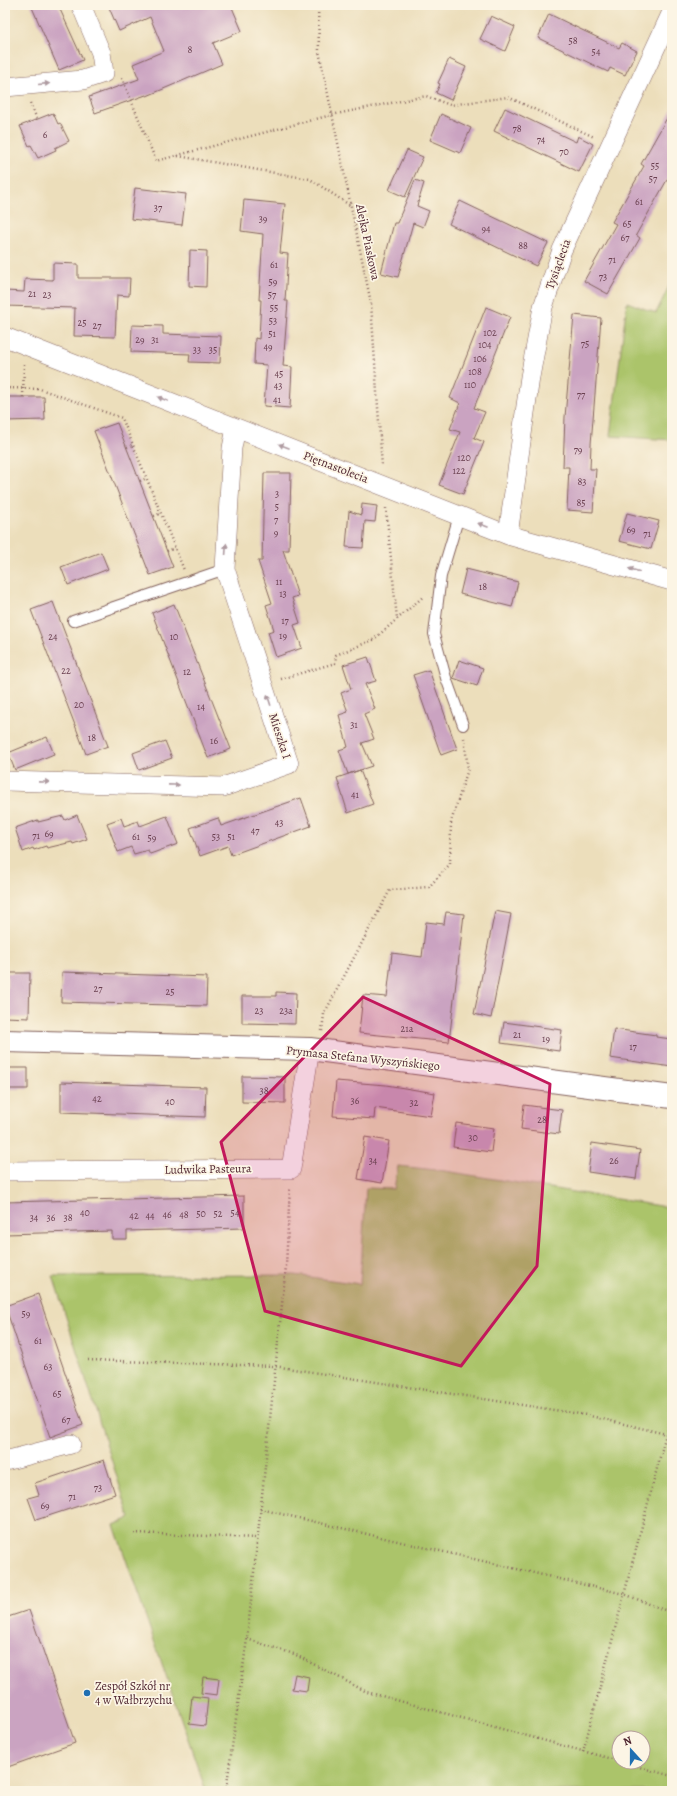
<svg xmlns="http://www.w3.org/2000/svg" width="677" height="1796" viewBox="0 0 677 1796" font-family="Alegreya,serif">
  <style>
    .green { fill: #abc46a; stroke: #7a724a; fill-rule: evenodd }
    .building { fill: #caa3c1 }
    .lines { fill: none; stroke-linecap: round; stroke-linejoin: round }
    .lane-casing { stroke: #83625d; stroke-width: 12 }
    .street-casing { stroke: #83625d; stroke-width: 20 }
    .secondary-casing { stroke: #83625d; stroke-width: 24 }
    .path { stroke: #83625d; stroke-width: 2.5; stroke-dasharray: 1 3; stroke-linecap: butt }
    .lane { stroke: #fff; stroke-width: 10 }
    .street { stroke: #fff; stroke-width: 19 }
    .secondary { stroke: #fff; stroke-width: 22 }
    .oneway { fill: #ae9aa0 }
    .marked { fill: #c2185b; fill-opacity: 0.2; stroke: #c2185b; stroke-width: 3; stroke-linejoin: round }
    .poi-dot { fill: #1f6fb2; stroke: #fcf5e5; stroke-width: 1.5 }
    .labels { text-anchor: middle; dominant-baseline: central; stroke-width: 3.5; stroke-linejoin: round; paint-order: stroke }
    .number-label { font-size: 10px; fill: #6a4050 }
    .street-label { font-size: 12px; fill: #4a1f2b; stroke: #fcf5e5 }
    .poi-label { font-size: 12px; fill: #4a1f2b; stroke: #fcf5e5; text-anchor: start }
  </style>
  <rect width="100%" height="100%" fill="#fcf5e5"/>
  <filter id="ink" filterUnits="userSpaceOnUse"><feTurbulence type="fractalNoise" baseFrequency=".025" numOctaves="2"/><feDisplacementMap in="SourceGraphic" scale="8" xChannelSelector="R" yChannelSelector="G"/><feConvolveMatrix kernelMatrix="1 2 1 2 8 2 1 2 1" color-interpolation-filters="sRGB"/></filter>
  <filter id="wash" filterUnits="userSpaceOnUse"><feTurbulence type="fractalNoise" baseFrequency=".012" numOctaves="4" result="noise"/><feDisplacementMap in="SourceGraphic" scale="16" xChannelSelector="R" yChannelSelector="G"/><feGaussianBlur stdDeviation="0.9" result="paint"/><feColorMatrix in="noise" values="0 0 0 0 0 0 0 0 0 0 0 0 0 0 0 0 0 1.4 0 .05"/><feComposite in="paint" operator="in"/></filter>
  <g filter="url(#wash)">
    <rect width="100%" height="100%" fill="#ecdebb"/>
    <path class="green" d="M 672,280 L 672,440 L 610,436 L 627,302 L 656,313 Z
      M 398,1166 L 445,1171 L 672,1208 L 672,1791 L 206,1791 L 114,1525 L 130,1518 L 53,1276 L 295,1275 L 360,1284 L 366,1188 L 394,1189 ZM 619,1738 L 643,1738 L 643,1762 L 619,1762 Z"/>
    <g id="blocks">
      <path class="building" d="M 31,5 L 58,5 L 83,60 L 59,70 Z
        M 108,5 L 231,5 L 242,31 L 213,43 L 222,64 L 147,96 L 146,95 L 95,113 L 89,97 L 139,79 L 133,64 L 164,51 L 150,17 L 119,31 Z
        M 549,14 L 619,48 L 622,43 L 637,51 L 625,75 L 610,68 L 608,72 L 538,38 Z
        M 491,16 L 515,27 L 505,51 L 480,39 Z
        M 449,59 L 466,67 L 451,100 L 436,93 L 440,84 L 438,83 Z
        M 505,108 L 576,142 L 578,136 L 593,144 L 579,172 L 494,131 Z
        M 672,109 L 672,171 L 636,235 L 640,238 L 608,294 L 584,281 L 616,224 L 612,222 L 644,166 L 641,164 Z
        M 53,113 L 58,124 L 60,123 L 69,141 L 55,148 L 56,150 L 38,158 L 31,145 L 29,146 L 20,126 Z
        M 441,114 L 471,128 L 460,153 L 430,140 Z
        M 407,150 L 423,157 L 405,197 L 389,190 Z
        M 415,180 L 424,183 L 417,206 L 429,211 L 423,227 L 413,223 L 398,277 L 381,273 L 394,223 L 397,223 Z
        M 135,188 L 186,194 L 182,225 L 131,219 Z
        M 244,200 L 285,204 L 280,253 L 288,254 L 285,301 L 288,301 L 283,366 L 292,367 L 290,408 L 264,406 L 267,365 L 254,364 L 255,338 L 259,339 L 261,300 L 259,300 L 263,234 L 241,231 Z
        M 460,201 L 548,243 L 536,266 L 449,224 Z
        M 190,250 L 207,251 L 206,287 L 189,286 Z
        M 53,263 L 78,264 L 78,278 L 130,278 L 129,296 L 117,295 L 115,337 L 74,336 L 75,308 L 5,306 L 5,291 L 24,292 L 25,279 L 53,280 Z
        M 486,307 L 510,317 L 474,408 L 485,412 L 474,438 L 484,442 L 463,494 L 439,485 L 460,432 L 450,429 L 460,403 L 450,398 Z
        M 574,315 L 601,318 L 591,444 L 590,469 L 596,469 L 593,512 L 567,510 L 569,467 L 563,467 L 565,417 Z
        M 132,325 L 163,326 L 163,334 L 221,336 L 220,363 L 189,362 L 190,354 L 131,352 Z
        M 5,397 L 44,397 L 45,420 L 5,421 Z
        M 117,423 L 173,567 L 150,575 L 94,431 Z
        M 264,473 L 291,473 L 289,550 L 283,550 L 298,596 L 292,598 L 300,623 L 294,625 L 302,648 L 276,657 L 268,632 L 274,630 L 266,605 L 272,603 L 258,561 L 262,561 Z
        M 362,504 L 377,506 L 375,522 L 365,521 L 363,548 L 346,547 L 349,511 L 361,515 Z
        M 627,513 L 659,521 L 651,549 L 619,541 Z
        M 101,552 L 108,569 L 68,585 L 61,567 Z
        M 466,569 L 518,582 L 512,607 L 460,594 Z
        M 53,602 L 108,746 L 86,754 L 31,610 Z
        M 174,604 L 231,749 L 208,758 L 152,613 Z
        M 368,657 L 376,681 L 365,684 L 375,709 L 364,714 L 374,739 L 362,743 L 372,766 L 348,774 L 339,750 L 348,747 L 339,715 L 348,712 L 341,693 L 351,689 L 343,665 Z
        M 459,660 L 483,668 L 477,686 L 453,678 Z
        M 429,670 L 457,749 L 441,755 L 413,675 Z
        M 47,737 L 54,754 L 15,770 L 8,753 Z
        M 165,741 L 172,758 L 139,770 L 133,753 Z
        M 360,770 L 373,804 L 348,813 L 337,778 Z
        M 301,798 L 311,826 L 231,855 L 228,846 L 200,856 L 190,828 L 218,818 L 221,826 Z
        M 77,815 L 87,839 L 73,844 L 72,842 L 47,848 L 46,846 L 34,850 L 33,848 L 23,852 L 15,828 L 38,820 L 38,822 L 63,816 L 65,820 Z
        M 167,816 L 178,844 L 150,854 L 148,850 L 134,854 L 131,847 L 118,852 L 107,823 L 121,818 L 124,826 L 138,821 L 140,826 Z
        M 495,911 L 511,914 L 491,1018 L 474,1014 Z
        M 446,912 L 464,914 L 449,1042 L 359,1033 L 363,995 L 387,997 L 392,953 L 422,957 L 426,922 L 444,924 Z
        M 62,972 L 207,977 L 206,1006 L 61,1002 Z
        M 7,973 L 30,973 L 29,1018 L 5,1017 L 5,990 L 7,990 Z
        M 276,992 L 296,993 L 295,1024 L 242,1023 L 242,996 L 276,996 Z
        M 504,1022 L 562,1030 L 559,1051 L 501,1043 Z
        M 614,1029 L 656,1035 L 656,1037 L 672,1039 L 672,1067 L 610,1058 Z
        M 5,1068 L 28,1068 L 28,1089 L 5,1089 Z
        M 242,1076 L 285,1077 L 285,1103 L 242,1102 Z
        M 336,1081 L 386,1085 L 435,1093 L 431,1116 L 375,1108 L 374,1119 L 333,1116 Z
        M 61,1082 L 206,1087 L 205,1117 L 61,1112 Z
        M 524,1105 L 562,1110 L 559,1134 L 521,1129 Z
        M 456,1123 L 494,1128 L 491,1152 L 453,1147 Z
        M 365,1137 L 389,1141 L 382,1183 L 358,1179 Z
        M 592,1143 L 640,1150 L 636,1179 L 588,1172 Z
        M 244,1196 L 244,1228 L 127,1231 L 127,1239 L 112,1239 L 112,1231 L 5,1234 L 5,1202 Z
        M 38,1294 L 83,1425 L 50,1437 L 5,1306 Z
        M 104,1460 L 115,1494 L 36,1520 L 28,1498 L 39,1495 L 35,1483 Z
        M 29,1610 L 75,1743 L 5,1768 L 5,1618 Z
        M 295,1674 L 309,1677 L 307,1691 L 292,1689 Z
        M 203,1677 L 219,1679 L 217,1695 L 201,1693 Z
        M 192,1696 L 208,1698 L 205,1726 L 189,1724 Z"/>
    </g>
  </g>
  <g filter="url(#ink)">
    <use href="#blocks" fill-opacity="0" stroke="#83625d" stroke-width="1"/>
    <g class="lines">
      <g class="lane-casing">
        <path id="lane" d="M 459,516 L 441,576 L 434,634 L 446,678 L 463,725
          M 73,621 L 225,569"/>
      </g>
      <g class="street-casing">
        <path id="street" d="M 5,87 L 83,80 L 104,73 L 101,53 L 81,5
          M 5,337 L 508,535 L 672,581
          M 508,535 L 530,377 L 543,307 L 562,250 L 672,12
          M 5,781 L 223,787 L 289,764 L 225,569 L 232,448 L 236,428
          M 5,1171 L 291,1169 L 310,1049
          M 5,1461 L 71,1444"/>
      </g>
      <g class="secondary-casing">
        <path id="secondary" d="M 5,1041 L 310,1049 L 672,1097"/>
      </g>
      <path class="path" d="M 318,5 L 319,51 L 371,303 L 382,467
        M 122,78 L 156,161 L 331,115 L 426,96 L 450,105 L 508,97 L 594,137
        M 30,103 L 37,119
        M 178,156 L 310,179 L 351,206
        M 5,388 L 40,389 L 122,418 L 184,570
        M 23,397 L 24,364
        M 127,447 L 134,444
        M 140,481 L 147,478
        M 386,508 L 397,619
        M 154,516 L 161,513
        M 167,551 L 175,548
        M 281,679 L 335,663 L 336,655 L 373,640 L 424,596
        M 322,1031 L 324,1014 L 390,890 L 429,887 L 450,864 L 451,822 L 468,769 L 464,738
        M 88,1360 L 274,1366 L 586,1415 L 666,1434 L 672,1438
        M 260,1509 L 624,1594 L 672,1613
        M 134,1533 L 257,1538
        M 247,1639 L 294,1654 L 367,1692 L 619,1761
        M 583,1752 L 666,1434 L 672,1422
        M 621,1762 L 672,1776
        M 226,1791 L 247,1639 L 286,1266 L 290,1187"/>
      <use href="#lane" class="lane"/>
      <use href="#street" class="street"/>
      <use href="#secondary" class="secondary"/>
    </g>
    <defs><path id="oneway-solid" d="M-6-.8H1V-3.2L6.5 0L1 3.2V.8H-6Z"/></defs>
    <g class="oneway">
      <use href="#oneway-solid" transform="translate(44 84) rotate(-5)"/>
      <use href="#oneway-solid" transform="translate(163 399) rotate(-159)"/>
      <use href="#oneway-solid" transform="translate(284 446) rotate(-159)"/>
      <use href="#oneway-solid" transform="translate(483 525) rotate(-159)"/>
      <use href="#oneway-solid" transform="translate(226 549) rotate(-86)"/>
      <use href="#oneway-solid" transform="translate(634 570) rotate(-164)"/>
      <use href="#oneway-solid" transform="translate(269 700) rotate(-108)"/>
      <use href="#oneway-solid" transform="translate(44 782) rotate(1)"/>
      <use href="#oneway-solid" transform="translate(174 785) rotate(1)"/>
    </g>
  </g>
  <path class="marked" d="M 363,997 L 550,1084 L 537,1266 L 461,1366 L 265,1311 L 221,1142 Z"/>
  <circle class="poi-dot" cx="87" cy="1693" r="4"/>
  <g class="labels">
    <g class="number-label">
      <text x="573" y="40">58</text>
      <text x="190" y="49">8</text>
      <text x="596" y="51">54</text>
      <text x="517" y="128">78</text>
      <text x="45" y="134">6</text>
      <text x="541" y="139">74</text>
      <text x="564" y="151">70</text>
      <text x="655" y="165">55</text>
      <text x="653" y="178">57</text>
      <text x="639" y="201">61</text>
      <text x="158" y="207">37</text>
      <text x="263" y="218">39</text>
      <text x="627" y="223">65</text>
      <text x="486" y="228">94</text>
      <text x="625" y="237">67</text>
      <text x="523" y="245">88</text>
      <text x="612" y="259">71</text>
      <text x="274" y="264">61</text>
      <text x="603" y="276">73</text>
      <text x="273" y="281">59</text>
      <text x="32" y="293">21</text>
      <text x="47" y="294">23</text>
      <text x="272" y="294">57</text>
      <text x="274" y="307">55</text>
      <text x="273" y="320">53</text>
      <text x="82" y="322">25</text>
      <text x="97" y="325">27</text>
      <text x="490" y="332">102</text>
      <text x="272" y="333">51</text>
      <text x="140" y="339">29</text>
      <text x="155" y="339">31</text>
      <text x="585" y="343">75</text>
      <text x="485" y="344">104</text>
      <text x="268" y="346">49</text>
      <text x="197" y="349">33</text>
      <text x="213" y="349">35</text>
      <text x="480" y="358">106</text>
      <text x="475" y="371">108</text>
      <text x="279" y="373">45</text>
      <text x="470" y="384">110</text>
      <text x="278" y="385">43</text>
      <text x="581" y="394">77</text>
      <text x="277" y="399">41</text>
      <text x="578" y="449">79</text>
      <text x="464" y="457">120</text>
      <text x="459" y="470">122</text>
      <text x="582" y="481">83</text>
      <text x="277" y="493">3</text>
      <text x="581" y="502">85</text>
      <text x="277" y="506">5</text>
      <text x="276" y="519">7</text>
      <text x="631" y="529">69</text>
      <text x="276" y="532">9</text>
      <text x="647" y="533">71</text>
      <text x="279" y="581">11</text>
      <text x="483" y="586">18</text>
      <text x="283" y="593">13</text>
      <text x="285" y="620">17</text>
      <text x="283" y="635">19</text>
      <text x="53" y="636">24</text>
      <text x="174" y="636">10</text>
      <text x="66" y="670">22</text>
      <text x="187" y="671">12</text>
      <text x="79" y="704">20</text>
      <text x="201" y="706">14</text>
      <text x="354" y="724">31</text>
      <text x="92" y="737">18</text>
      <text x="214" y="740">16</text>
      <text x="355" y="794">41</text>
      <text x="279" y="822">43</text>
      <text x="255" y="830">47</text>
      <text x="49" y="833">69</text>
      <text x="36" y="835">71</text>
      <text x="136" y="836">61</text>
      <text x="216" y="836">53</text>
      <text x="231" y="836">51</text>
      <text x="152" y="837">59</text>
      <text x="98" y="988">27</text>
      <text x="170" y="991">25</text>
      <text x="259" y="1010">23</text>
      <text x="286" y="1010">23a</text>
      <text x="407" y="1028">21a</text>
      <text x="517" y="1034">21</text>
      <text x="546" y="1038">19</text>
      <text x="633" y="1046">17</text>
      <text x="264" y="1090">38</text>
      <text x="97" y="1098">42</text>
      <text x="355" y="1100">36</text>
      <text x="170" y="1101">40</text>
      <text x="414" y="1102">32</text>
      <text x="542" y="1119">28</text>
      <text x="473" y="1137">30</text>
      <text x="373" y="1160">34</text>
      <text x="614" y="1160">26</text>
      <text x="85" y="1212">40</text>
      <text x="235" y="1212">54</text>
      <text x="201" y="1213">50</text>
      <text x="218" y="1213">52</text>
      <text x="167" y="1214">46</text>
      <text x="184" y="1214">48</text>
      <text x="134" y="1215">42</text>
      <text x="150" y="1215">44</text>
      <text x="34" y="1217">34</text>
      <text x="51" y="1217">36</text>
      <text x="68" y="1217">38</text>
      <text x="26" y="1313">59</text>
      <text x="38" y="1340">61</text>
      <text x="48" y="1366">63</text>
      <text x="57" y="1393">65</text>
      <text x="66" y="1419">67</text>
      <text x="98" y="1487">73</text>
      <text x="72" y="1496">71</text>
      <text x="45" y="1505">69</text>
    </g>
    <g class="street-label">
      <text transform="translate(368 242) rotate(78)">Alejka Piaskowa</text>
      <text transform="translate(558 264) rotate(-70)">Tysiąclecia</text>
      <text transform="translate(336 467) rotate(21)">Piętnastolecia</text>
      <text transform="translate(280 736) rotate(72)">Mieszka I</text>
      <text transform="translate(363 1058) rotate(6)">Prymasa Stefana Wyszyńskiego</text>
      <text transform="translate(208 1169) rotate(-1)">Ludwika Pasteura</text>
    </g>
    <g class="poi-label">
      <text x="95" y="1686">Zespół Szkół nr<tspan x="95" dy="14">4 w Wałbrzychu</tspan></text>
    </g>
  </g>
  <rect width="677" height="1796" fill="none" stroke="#fcf5e5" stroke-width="20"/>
  <g transform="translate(631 1750) rotate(339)"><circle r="19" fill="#fcf5e5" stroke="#b59f9b"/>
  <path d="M0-3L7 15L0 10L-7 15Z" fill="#1f6fb2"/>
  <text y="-6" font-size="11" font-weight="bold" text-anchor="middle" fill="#4a1f2b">N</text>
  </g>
</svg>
